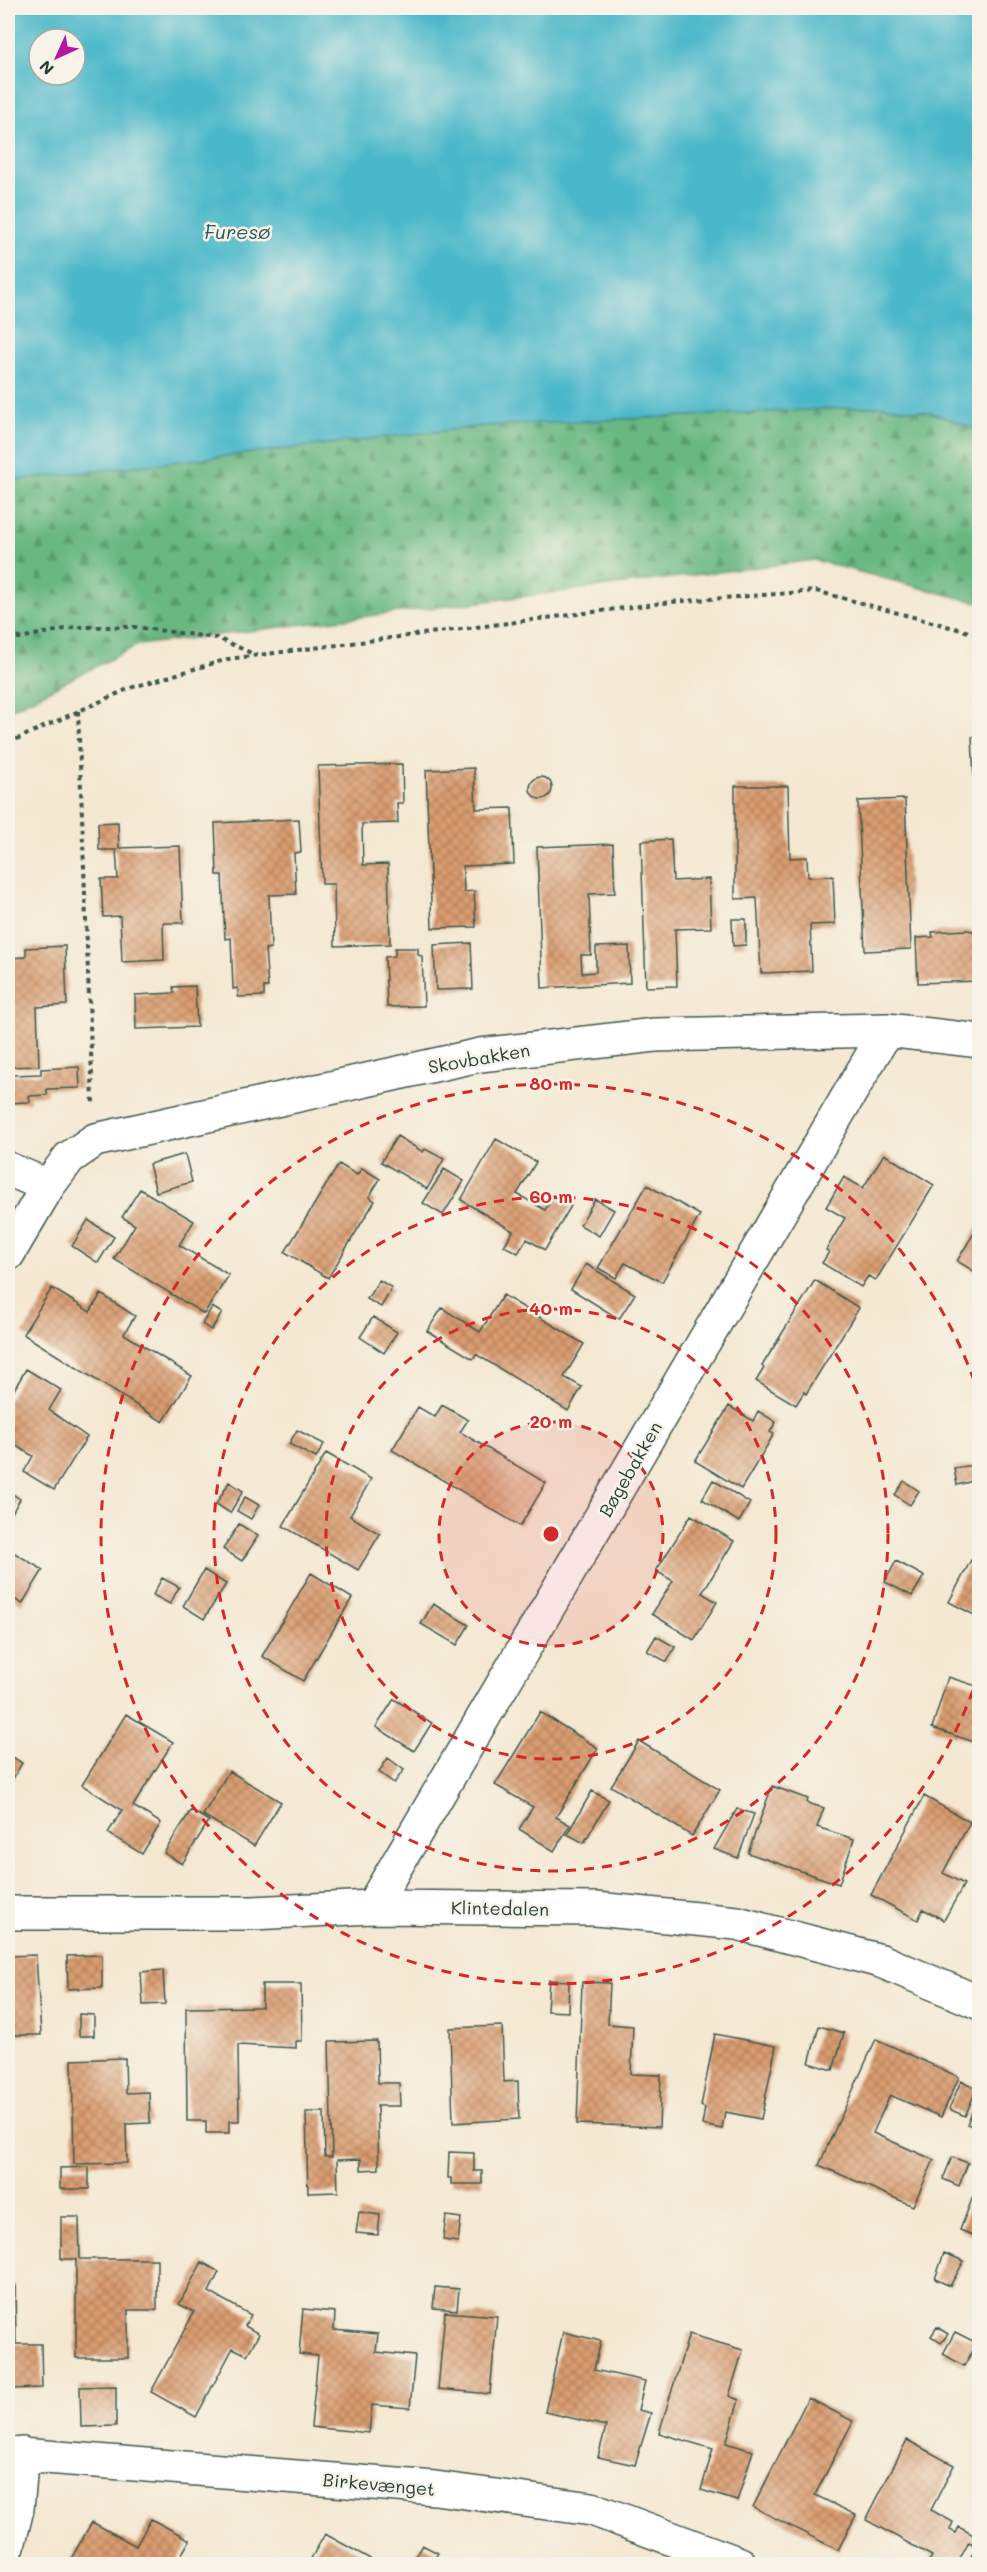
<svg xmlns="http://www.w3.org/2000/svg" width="987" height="2572" viewBox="0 0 987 2572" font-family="Mali,sans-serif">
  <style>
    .forest { fill: url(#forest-firs); stroke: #447a5b; stroke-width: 1.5 }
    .water { fill: #4cb8c9; stroke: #367a7e; stroke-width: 1.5; fill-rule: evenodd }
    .building { fill: url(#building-cross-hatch) }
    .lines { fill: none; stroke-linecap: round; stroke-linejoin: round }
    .minor-casing { stroke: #3f574c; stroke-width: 36 }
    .path { stroke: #3f574c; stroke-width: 4; stroke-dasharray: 4.5 4.5; stroke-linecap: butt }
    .minor { stroke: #fff; stroke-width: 33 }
    .ring { fill: none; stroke: #d62828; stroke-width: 3; stroke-dasharray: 10 8 }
    .labels { text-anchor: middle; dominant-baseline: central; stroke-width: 5; stroke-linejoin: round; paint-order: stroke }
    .street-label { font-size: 18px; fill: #1f3d34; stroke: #f7f3e8 }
    .water-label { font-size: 20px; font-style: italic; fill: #2a5c59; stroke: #f7f3e8 }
    .centre { fill: #d62828; stroke: #f7f3e8; stroke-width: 3 }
    .ring-label { font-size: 18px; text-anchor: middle; font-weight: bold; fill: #d62828; stroke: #f7f3e8; stroke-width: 5; stroke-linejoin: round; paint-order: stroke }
  </style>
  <defs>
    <pattern id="forest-firs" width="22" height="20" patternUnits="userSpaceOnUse" patternTransform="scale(1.5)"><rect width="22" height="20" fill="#69b882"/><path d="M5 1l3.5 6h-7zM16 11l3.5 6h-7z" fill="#56976b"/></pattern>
    <pattern id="building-cross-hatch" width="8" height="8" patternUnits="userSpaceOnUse" patternTransform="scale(1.5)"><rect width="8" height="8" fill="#da9c6f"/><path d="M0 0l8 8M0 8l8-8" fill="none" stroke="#b0805c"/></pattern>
  </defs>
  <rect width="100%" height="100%" fill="#f7f3e8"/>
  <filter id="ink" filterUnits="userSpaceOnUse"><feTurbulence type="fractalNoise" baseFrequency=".0167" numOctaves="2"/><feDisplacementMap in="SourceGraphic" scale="12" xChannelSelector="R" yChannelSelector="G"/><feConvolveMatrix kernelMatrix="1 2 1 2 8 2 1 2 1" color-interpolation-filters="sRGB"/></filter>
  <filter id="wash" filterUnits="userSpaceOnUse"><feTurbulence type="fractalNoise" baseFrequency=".008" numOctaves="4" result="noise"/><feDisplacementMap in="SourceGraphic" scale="24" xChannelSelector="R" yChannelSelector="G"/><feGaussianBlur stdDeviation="1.35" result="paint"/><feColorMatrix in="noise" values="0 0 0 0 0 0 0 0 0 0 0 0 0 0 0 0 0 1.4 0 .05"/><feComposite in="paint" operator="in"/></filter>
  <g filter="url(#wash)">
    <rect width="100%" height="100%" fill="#f4e8d2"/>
    <path class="forest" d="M 884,406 L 933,413 L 979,430 L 979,603 L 814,560 L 138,645 L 8,711 L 8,481 L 485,426 Z"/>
    <path class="water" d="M 8,8 L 979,8 L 979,430 L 933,413 L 884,406 L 485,426 L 8,481 ZM 39,39 L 75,39 L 75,75 L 39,75 Z"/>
    <g id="blocks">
      <path class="building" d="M 972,737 L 980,737 L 980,862 L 978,862 Z
        M 402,764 L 403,803 L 397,803 L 398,823 L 362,824 L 363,865 L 388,864 L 390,944 L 335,946 L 334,884 L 322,884 L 318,766 Z
        M 474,768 L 476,809 L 512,808 L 514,864 L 463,866 L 464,892 L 474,891 L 476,927 L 432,928 L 426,770 Z
        M530 788a11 11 0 1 1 22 0a11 11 0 1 1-22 0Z
        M 735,786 L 788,786 L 790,858 L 807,857 L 808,877 L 833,876 L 835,924 L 810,925 L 812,971 L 761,973 L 757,898 L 735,899 Z
        M 905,799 L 911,949 L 865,951 L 858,801 Z
        M 299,819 L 301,852 L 294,853 L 296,894 L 269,895 L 271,948 L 265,949 L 268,987 L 264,987 L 264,996 L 238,997 L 238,988 L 233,989 L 231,938 L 225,939 L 222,875 L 217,875 L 215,823 Z
        M 118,822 L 119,848 L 180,846 L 183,923 L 163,923 L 164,960 L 122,962 L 120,916 L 103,917 L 101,879 L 118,879 L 116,850 L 99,850 L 98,823 Z
        M 671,839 L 673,881 L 709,879 L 711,928 L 675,929 L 677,986 L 646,987 L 641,841 Z
        M 613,844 L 615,893 L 589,894 L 591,955 L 581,955 L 582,973 L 596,972 L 596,947 L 629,946 L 630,983 L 542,988 L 537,847 Z
        M 732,919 L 746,919 L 746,945 L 733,946 Z
        M 967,930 L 980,932 L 980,981 L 918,983 L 916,938 L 933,937 L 932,932 Z
        M 471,943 L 473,989 L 436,990 L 434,945 Z
        M 65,946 L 67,1005 L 37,1007 L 39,1066 L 8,1067 L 8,958 L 26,957 L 26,948 Z
        M 395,948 L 418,948 L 418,955 L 422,956 L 424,1006 L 387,1007 L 385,957 L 395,956 Z
        M 195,986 L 197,1027 L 136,1029 L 135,995 L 174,993 L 173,987 Z
        M 79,1067 L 80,1088 L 47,1089 L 47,1095 L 29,1096 L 30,1102 L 8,1103 L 8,1071 L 12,1071 L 12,1075 L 41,1074 L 41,1069 Z
        M 397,1136 L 423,1152 L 425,1149 L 444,1159 L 427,1189 L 381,1162 Z
        M 496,1139 L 536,1162 L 517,1194 L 545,1210 L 553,1196 L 571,1206 L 545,1250 L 527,1239 L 518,1253 L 504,1246 L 513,1231 L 461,1200 Z
        M 185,1154 L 192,1182 L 156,1192 L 149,1164 Z
        M 884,1154 L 934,1185 L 876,1280 L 868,1276 L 861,1287 L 822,1263 L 829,1252 L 826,1250 L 845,1218 L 826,1207 L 844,1177 L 863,1188 Z
        M 339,1164 L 357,1175 L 362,1168 L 380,1179 L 369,1197 L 375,1201 L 328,1278 L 285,1252 Z
        M 444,1169 L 464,1181 L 443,1215 L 423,1203 Z
        M 647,1185 L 700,1215 L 662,1282 L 625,1263 L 616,1278 L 598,1268 Z
        M 140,1189 L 194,1221 L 179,1245 L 229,1275 L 204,1314 L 114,1259 L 135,1225 L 122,1217 Z
        M 595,1199 L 614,1210 L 599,1236 L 580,1225 Z
        M 88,1220 L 114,1237 L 98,1263 L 72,1246 Z
        M 980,1223 L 980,1275 L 957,1261 Z
        M 586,1264 L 635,1294 L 619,1319 L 571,1289 Z
        M 379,1280 L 392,1288 L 381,1307 L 367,1299 Z
        M 815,1280 L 859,1308 L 806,1394 L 804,1392 L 796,1405 L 756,1381 L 764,1368 L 762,1366 Z
        M 52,1288 L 90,1312 L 101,1294 L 135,1316 L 124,1334 L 192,1376 L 163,1422 L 23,1334 Z
        M 503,1295 L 584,1344 L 564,1377 L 582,1387 L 568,1411 L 476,1354 L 473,1359 L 427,1331 L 442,1308 L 480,1332 Z
        M 212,1307 L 222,1313 L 211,1330 L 202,1324 Z
        M 373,1317 L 397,1332 L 384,1353 L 360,1337 Z
        M 26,1369 L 61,1390 L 49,1410 L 87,1437 L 54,1490 L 24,1472 L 33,1456 L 8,1441 L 8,1400 Z
        M 442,1405 L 468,1420 L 460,1432 L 546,1483 L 520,1526 L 392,1450 L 418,1407 L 435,1417 Z
        M 729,1406 L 753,1421 L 758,1411 L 776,1422 L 770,1432 L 774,1434 L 741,1489 L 695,1461 Z
        M 297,1430 L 324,1444 L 316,1458 L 289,1444 Z
        M 326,1453 L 371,1479 L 350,1516 L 380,1534 L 358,1570 L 283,1526 Z
        M 973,1465 L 977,1480 L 957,1485 L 954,1468 Z
        M 713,1480 L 750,1503 L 739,1522 L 702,1499 Z
        M 904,1481 L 919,1491 L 910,1505 L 895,1495 Z
        M 229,1482 L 243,1491 L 230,1513 L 216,1504 Z
        M 8,1491 L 20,1499 L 8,1520 Z
        M 245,1497 L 259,1505 L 251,1519 L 237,1511 Z
        M 691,1515 L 734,1541 L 702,1593 L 717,1602 L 694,1640 L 652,1614 L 673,1581 L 656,1571 Z
        M 239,1524 L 258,1536 L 242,1561 L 223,1549 Z
        M 8,1549 L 43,1570 L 22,1604 L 8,1595 Z
        M 971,1560 L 980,1564 L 980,1618 L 949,1602 Z
        M 896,1561 L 924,1576 L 912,1596 L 885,1582 Z
        M 204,1570 L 226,1584 L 204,1619 L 183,1606 Z
        M 311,1573 L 352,1598 L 303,1681 L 262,1656 Z
        M 162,1578 L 179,1587 L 170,1604 L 153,1595 Z
        M 433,1604 L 469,1625 L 457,1645 L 421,1624 Z
        M 656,1636 L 675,1647 L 667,1662 L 647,1651 Z
        M 948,1677 L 980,1687 L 980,1744 L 932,1728 Z
        M 394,1699 L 432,1723 L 414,1751 L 376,1727 Z
        M 540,1712 L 598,1748 L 556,1817 L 570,1825 L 554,1851 L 519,1829 L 533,1807 L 495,1785 Z
        M 126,1714 L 173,1742 L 133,1806 L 161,1823 L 142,1854 L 108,1833 L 122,1810 L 82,1785 Z
        M 639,1741 L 720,1790 L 692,1836 L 611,1786 Z
        M 8,1754 L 22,1763 L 8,1787 Z
        M 388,1758 L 404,1770 L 394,1783 L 379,1772 Z
        M 229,1771 L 281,1802 L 254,1846 L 203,1815 Z
        M 772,1786 L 808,1799 L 807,1803 L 824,1808 L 817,1827 L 854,1839 L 839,1884 L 748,1853 Z
        M 592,1791 L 609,1800 L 584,1843 L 567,1834 Z
        M 924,1796 L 970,1822 L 943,1873 L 964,1884 L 944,1920 L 923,1909 L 918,1920 L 871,1895 Z
        M 737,1809 L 754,1814 L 738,1858 L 714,1849 Z
        M 191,1810 L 209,1821 L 182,1864 L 164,1853 Z
        M 36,1955 L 41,2035 L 13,2035 L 14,2091 L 8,2091 L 8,1956 Z
        M 102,1955 L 102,1988 L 68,1989 L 67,1956 Z
        M 163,1970 L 165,2004 L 143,2005 L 141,1972 Z
        M 549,1980 L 569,1981 L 568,2012 L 547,2011 Z
        M 582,1982 L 610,1983 L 608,2024 L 633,2026 L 631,2074 L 661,2075 L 659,2127 L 577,2124 Z
        M 262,1984 L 301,1984 L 302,2041 L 296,2041 L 296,2048 L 238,2045 L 239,2121 L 229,2121 L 229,2133 L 206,2133 L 206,2121 L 187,2121 L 186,2008 L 262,2007 Z
        M 79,2014 L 94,2015 L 94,2036 L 79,2036 Z
        M 502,2026 L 504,2082 L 518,2081 L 519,2119 L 453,2123 L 450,2028 Z
        M 819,2026 L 844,2033 L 833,2070 L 809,2063 Z
        M 715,2034 L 776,2046 L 761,2119 L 725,2112 L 722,2129 L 702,2125 L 705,2108 L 701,2106 Z
        M 876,2039 L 959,2077 L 941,2117 L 890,2095 L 873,2133 L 934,2160 L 913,2206 L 819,2165 Z
        M 377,2041 L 378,2083 L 399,2083 L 400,2106 L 377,2106 L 379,2169 L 361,2170 L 361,2159 L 337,2160 L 338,2192 L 308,2193 L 306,2112 L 324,2112 L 325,2157 L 332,2157 L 329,2042 Z
        M 125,2058 L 126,2093 L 149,2092 L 150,2123 L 126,2124 L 127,2163 L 74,2164 L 72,2060 Z
        M 961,2081 L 977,2088 L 965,2116 L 949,2109 Z
        M 980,2092 L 980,2129 L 967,2124 Z
        M 449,2152 L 474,2153 L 474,2171 L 482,2171 L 482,2184 L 451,2184 L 451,2178 L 448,2178 Z
        M 952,2157 L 968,2163 L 959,2186 L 943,2179 Z
        M 89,2167 L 89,2189 L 60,2189 L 60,2168 Z
        M 979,2181 L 980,2181 L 980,2238 L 960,2230 Z
        M 359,2212 L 380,2215 L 378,2235 L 356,2233 Z
        M 446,2216 L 461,2218 L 458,2242 L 443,2240 Z
        M 61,2217 L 79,2217 L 80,2259 L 157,2259 L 157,2310 L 128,2310 L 128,2358 L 76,2358 L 76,2259 L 61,2259 Z
        M 944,2253 L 964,2261 L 950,2286 L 935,2279 Z
        M 202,2262 L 219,2272 L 209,2292 L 251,2315 L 245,2326 L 259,2334 L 247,2355 L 233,2348 L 196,2417 L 151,2392 L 194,2312 L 179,2304 Z
        M 8,2285 L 15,2285 L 16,2344 L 41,2344 L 42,2388 L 8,2389 Z
        M 435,2287 L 459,2289 L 457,2310 L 433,2308 Z
        M 303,2309 L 335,2312 L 334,2330 L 378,2334 L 376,2352 L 415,2356 L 410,2408 L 372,2405 L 369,2433 L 311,2427 L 318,2356 L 299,2354 Z
        M 445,2312 L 497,2316 L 490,2394 L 438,2389 Z
        M 937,2327 L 948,2334 L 941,2343 L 931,2336 Z
        M 563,2332 L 601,2341 L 594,2370 L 645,2381 L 638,2410 L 651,2413 L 635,2465 L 598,2457 L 606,2426 L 545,2412 Z
        M 955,2332 L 977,2343 L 964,2366 L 943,2354 Z
        M 689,2334 L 743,2350 L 729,2396 L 739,2400 L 726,2443 L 753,2451 L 737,2501 L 701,2490 L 713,2449 L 659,2433 Z
        M 116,2386 L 116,2426 L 81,2427 L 80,2387 Z
        M 808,2398 L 853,2421 L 815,2495 L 856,2515 L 838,2550 L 753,2507 Z
        M 907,2440 L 954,2465 L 931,2510 L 953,2522 L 950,2530 L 956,2533 L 959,2527 L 979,2538 L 975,2545 L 969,2542 L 957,2564 L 935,2564 L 929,2561 L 932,2556 L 866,2520 Z
        M 151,2519 L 190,2540 L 176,2564 L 68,2564 L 92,2522 L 136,2546 Z
        M 325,2534 L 376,2562 L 375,2564 L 308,2564 Z
        M 980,2543 L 980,2564 L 973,2564 L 968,2561 Z
        M 422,2545 L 438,2553 L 431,2564 L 411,2564 Z"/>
    </g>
  </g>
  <g filter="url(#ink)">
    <use href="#blocks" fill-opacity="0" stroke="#3f574c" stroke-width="1.5"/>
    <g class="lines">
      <g class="minor-casing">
        <path id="minor" d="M 8,1169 L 48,1186 L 69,1158 L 95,1140 L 480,1055 L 655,1035 L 887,1030 L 980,1041
          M 8,1254 L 48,1186
          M 372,1907 L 887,1030
          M 8,1913 L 252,1913 L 372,1907 L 596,1909 L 737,1923 L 881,1961 L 980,2003
          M 8,2454 L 435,2488 L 592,2509 L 740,2564
          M 8,2546 L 17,2509 L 22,2454"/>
      </g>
      <path class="path" d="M 8,636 L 19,638 L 76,627 L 135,627 L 217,638 L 256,655
        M 78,711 L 93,1103
        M 8,743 L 130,688 L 228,659 L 671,602 L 816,591 L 980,635"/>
      <use href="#minor" class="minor"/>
    </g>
  </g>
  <circle cx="551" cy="1534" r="112" fill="#d62828" fill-opacity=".12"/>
  <g class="ring">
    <circle cx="551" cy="1534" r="112"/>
    <circle cx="551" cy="1534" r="225"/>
    <circle cx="551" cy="1534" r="337"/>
    <path d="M979 1673A450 450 0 1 1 979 1395"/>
  </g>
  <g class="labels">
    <g class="street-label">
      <text transform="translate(479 1058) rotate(-10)">Skovbakken</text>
      <text transform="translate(630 1469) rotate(-60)">Bøgebakken</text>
      <text transform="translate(500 1908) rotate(1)">Klintedalen</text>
      <text transform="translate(379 2484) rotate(5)">Birkevænget</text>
    </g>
    <g class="water-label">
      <text x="237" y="231">Furesø</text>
    </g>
  </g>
  <circle cx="551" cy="1534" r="9" class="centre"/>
  <g class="ring-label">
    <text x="551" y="1090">80 m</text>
    <text x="551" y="1203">60 m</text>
    <text x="551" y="1315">40 m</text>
    <text x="551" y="1428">20 m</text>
  </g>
  <rect width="987" height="2572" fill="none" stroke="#f7f3e8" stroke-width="30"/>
  <g transform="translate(57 57) rotate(225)"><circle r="28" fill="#f7f3e8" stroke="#a1aaa0" stroke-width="1.5"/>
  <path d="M0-4.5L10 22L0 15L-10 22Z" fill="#b5179e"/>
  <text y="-9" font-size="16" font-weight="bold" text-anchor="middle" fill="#1f3d34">N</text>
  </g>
</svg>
